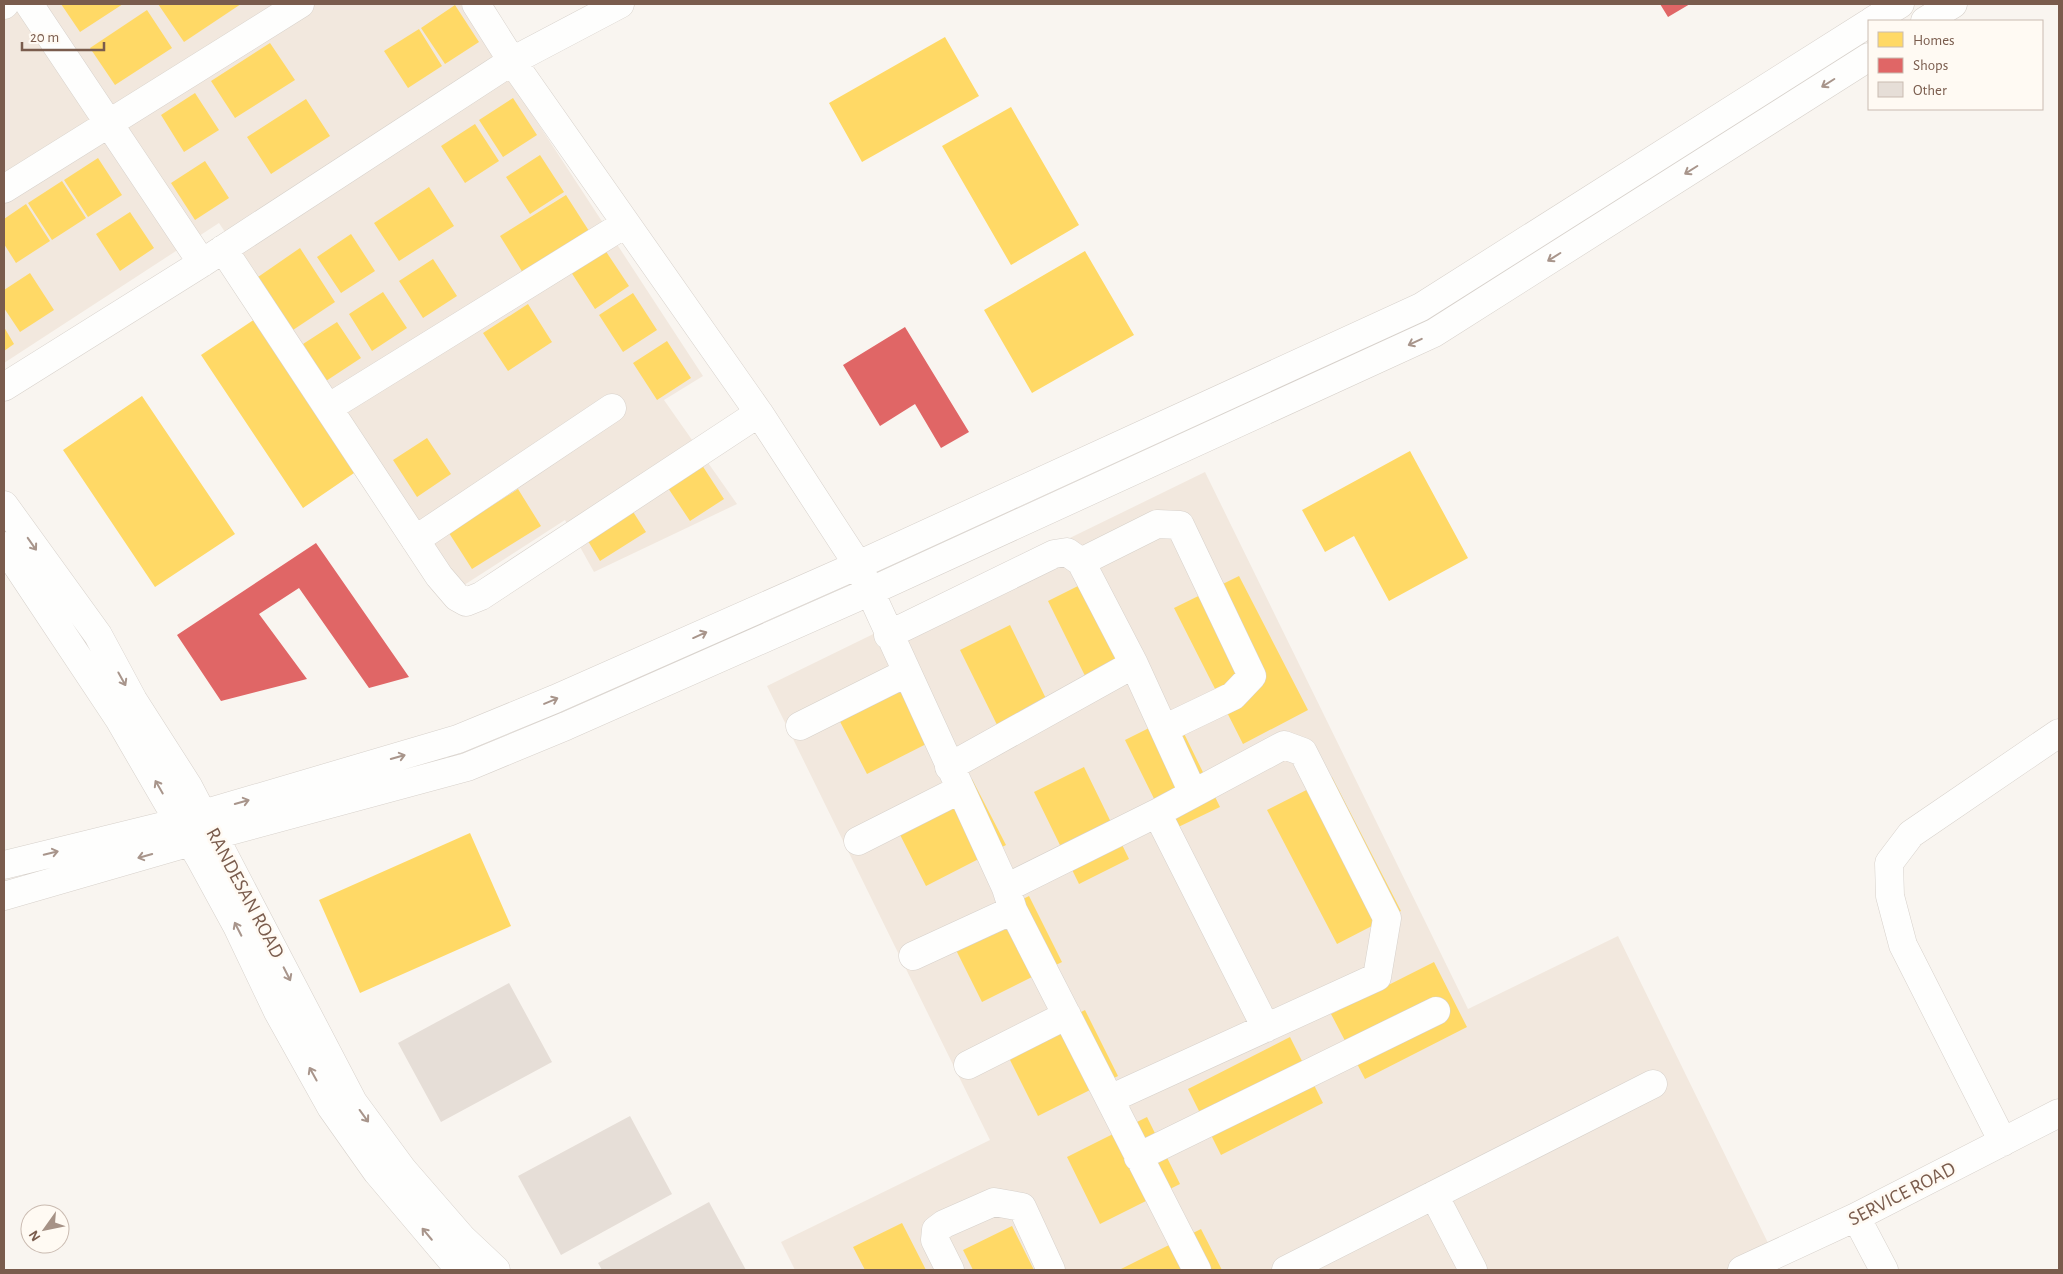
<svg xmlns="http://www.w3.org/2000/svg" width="2063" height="1274" viewBox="0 0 2063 1274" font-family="'Alegreya Sans',sans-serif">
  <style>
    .residential { fill: #f2e8de }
    .homes { fill: #ffd966 }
    .shops { fill: #e06666 }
    .building { fill: #e6ded7 }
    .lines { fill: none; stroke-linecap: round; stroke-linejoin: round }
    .minor-casing { stroke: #d7d1cb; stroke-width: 29 }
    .minor { stroke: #fefefd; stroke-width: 28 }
    .oneway { stroke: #a8958b }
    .labels { text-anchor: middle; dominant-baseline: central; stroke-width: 5; stroke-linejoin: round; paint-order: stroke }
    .street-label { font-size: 20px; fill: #7a5c4d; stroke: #fffaf3 }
  </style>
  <rect width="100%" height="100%" fill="#f9f5f0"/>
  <path class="residential" d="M 4,4 L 460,4 L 703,376 L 664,400 L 737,504 L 594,572 L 565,520 L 461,587 L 219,223 L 4,363 Z
    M 1205,472 L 1468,1009 L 1618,936 L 1771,1249 L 1727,1270 L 795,1270 L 781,1242 L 990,1140 L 767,686 Z"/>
  <path class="homes" d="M 61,4 L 123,4 L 80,32 Z
    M 158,4 L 241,4 L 184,42 Z
    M 455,5 L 479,42 L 445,64 L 421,28 Z
    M 147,10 L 172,48 L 115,85 L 90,48 Z
    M 419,29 L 442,66 L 408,88 L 384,51 Z
    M 945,37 L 979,96 L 862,162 L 829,103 Z
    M 270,43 L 295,80 L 235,118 L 211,81 Z
    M 195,93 L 219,130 L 184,152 L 161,115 Z
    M 513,98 L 537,135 L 503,157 L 479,120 Z
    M 306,99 L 330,136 L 271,174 L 247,137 Z
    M 1011,107 L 1079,225 L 1011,265 L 942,146 Z
    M 475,124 L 499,161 L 465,183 L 441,146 Z
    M 540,155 L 564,192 L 530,214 L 506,177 Z
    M 98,158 L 122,195 L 88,217 L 64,180 Z
    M 205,161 L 229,198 L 195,220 L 171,183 Z
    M 62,181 L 86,218 L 52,240 L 28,203 Z
    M 429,187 L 454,226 L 399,261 L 374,223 Z
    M 566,195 L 589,231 L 523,273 L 500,236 Z
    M 26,204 L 50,241 L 16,263 L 4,244 L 4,219 Z
    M 130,212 L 154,248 L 120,271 L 96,234 Z
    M 351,234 L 375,271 L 341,293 L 317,257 Z
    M 300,248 L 335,302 L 293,330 L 258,277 Z
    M 605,250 L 629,286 L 595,309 L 571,272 Z
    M 1085,251 L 1134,335 L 1032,393 L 984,310 Z
    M 433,259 L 457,296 L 423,318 L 399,281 Z
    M 30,273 L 54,310 L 20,332 L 4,308 L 4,290 Z
    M 383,292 L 407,328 L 372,351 L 349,314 Z
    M 633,293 L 657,330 L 623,352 L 599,315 Z
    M 528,304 L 552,342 L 508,371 L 483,333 Z
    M 255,319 L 357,471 L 303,508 L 201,355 Z
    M 337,322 L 361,358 L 326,381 L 303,344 Z
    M 4,327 L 14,344 L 4,351 Z
    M 667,341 L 691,378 L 657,400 L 633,363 Z
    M 142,396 L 235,534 L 155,587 L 63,450 Z
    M 427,438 L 451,474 L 417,497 L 393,460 Z
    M 1410,451 L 1468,558 L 1389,601 L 1354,536 L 1325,552 L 1302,510 Z
    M 700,462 L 724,499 L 690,521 L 666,485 Z
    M 518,489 L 541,526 L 472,569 L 449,533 Z
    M 630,507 L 646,532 L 600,561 L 585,536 Z
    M 1098,576 L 1144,667 L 1093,692 L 1048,601 Z
    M 1239,576 L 1308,710 L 1243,744 L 1174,608 Z
    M 1010,625 L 1055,717 L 1005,741 L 960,650 Z
    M 913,668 L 946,734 L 867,774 L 833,708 Z
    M 1175,715 L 1220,807 L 1170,831 L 1125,740 Z
    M 1084,767 L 1129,859 L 1079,884 L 1034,792 Z
    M 1332,777 L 1401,911 L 1337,944 L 1267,810 Z
    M 972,779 L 1006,845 L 926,886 L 892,819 Z
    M 470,833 L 511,926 L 360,993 L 319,900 Z
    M 1029,896 L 1062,962 L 982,1002 L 949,936 Z
    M 1434,962 L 1467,1027 L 1365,1079 L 1331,1014 Z
    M 1085,1010 L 1118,1076 L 1038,1116 L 1005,1050 Z
    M 1290,1037 L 1323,1103 L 1221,1155 L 1188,1089 Z
    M 1147,1117 L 1180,1184 L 1100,1224 L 1067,1157 Z
    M 902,1223 L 926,1270 L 865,1270 L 853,1247 Z
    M 1012,1226 L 1034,1270 L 973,1270 L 963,1250 Z
    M 1201,1229 L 1222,1270 L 1119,1270 Z"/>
  <path class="shops" d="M 1660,4 L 1690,4 L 1668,17 Z
    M 905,327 L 969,432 L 941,448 L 915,404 L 880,426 L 843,365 Z
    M 316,543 L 409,677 L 369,688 L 299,588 L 259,614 L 307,679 L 221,701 L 177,635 Z"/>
  <path class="building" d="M 509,983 L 552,1062 L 441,1122 L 398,1043 Z
    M 630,1116 L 672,1194 L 561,1255 L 518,1176 Z
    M 709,1202 L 746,1270 L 602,1270 L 598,1263 Z"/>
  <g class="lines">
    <g class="minor-casing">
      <path id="minor" d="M 29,4 L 202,263
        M 476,4 L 512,61 L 620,4
        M 4,5 L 5,4
        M 1872,21 L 1900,4
        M 1925,21 L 1953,4
        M 4,189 L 300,4
        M 223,249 L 439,576 L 457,597 L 466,602 L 481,596 L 759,413
        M 4,387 L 202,263 L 512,61 L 759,413 L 858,565 L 1006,888 L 1013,910 L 1197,1270
        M 328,408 L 625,224
        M 4,505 L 98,635 L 133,700 L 188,786 L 353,1102 L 403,1170 L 462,1238 L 496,1270
        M 415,540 L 612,408
        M 4,546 L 119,719 L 201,860 L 237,926 L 278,1012 L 331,1107 L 377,1172 L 460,1270
        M 1081,562 L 1157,524 L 1180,525 L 1252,676 L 1233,696 L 1164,729
        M 888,635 L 1054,554 L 1067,552 L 1081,562 L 1134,664 L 1193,793
        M 800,726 L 906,673
        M 949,767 L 1134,664
        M 1157,813 L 1266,1028
        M 858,841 L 959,790
        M 4,865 L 179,822 L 203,814 L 458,739 L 555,699 L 858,565 L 1421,307 L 1869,23
        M 1006,888 L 1157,813 L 1284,745 L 1303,752 L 1387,918 L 1377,977 L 1110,1099
        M 4,896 L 215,835 L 467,767 L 566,726 L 869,592 L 1434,333 L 1869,57
        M 913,956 L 1013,910
        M 968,1065 L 1067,1015
        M 2003,1142 L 1903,945 L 1890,896 L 1889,863 L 1911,834 L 2059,733
        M 1138,1157 L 1436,1011
        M 1434,1195 L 1473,1270
        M 1856,1217 L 1884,1270
        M 950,1270 L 935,1240 L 936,1230 L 944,1224 L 994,1202 L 1022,1207 L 1051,1270
        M 1286,1270 L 1653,1084
        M 1742,1270 L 1856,1217 L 2059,1113"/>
    </g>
    <use href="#minor" class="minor"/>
  </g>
  <defs><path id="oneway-shaft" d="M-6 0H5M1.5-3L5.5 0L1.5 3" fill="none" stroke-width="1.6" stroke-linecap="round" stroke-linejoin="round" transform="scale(1.25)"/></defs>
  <g class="oneway">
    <use href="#oneway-shaft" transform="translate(1828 83) rotate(148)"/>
    <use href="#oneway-shaft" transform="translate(1691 170) rotate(148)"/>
    <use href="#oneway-shaft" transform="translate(1554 257) rotate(148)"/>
    <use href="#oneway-shaft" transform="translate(1415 342) rotate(155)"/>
    <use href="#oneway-shaft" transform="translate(32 544) rotate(55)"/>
    <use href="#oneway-shaft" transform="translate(700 635) rotate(-24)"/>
    <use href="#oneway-shaft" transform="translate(122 679) rotate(61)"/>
    <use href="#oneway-shaft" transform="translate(551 701) rotate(-23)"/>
    <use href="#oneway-shaft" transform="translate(398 757) rotate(-16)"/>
    <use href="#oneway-shaft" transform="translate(159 787) rotate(-120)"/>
    <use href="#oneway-shaft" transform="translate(242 802) rotate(-16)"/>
    <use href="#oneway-shaft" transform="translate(51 853) rotate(-14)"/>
    <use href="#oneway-shaft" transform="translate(145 856) rotate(164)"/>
    <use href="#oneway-shaft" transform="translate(238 929) rotate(-117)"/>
    <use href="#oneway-shaft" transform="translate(287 974) rotate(63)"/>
    <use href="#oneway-shaft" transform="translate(313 1074) rotate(-119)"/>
    <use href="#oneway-shaft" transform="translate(364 1116) rotate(54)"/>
    <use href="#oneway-shaft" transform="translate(427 1234) rotate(-130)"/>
  </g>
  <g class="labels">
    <g class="street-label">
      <text transform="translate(245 893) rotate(62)">RANDESAN ROAD</text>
      <text transform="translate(1902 1194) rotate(-27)">SERVICE ROAD</text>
    </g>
  </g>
  <rect width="2063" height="1274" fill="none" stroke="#7a5c4d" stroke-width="10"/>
  <rect x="1868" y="20" width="175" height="90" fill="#fffaf3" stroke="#cabbb1"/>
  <rect x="1878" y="32" width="25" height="15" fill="#ffd966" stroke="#cabbb1"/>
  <text x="1913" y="45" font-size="15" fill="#7a5c4d">Homes</text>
  <rect x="1878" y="58" width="25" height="15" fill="#e06666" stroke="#cabbb1"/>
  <text x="1913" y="70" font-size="15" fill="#7a5c4d">Shops</text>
  <rect x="1878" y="82" width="25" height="15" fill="#e6ded7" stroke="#cabbb1"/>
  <text x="1913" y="95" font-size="15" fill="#7a5c4d">Other</text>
  <g transform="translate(45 1229) rotate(237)"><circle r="24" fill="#fffaf3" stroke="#cabbb1"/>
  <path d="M0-4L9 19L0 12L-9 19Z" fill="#a69286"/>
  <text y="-8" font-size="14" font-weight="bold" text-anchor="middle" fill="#7a5c4d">N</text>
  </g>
  <path d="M22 42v8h82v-8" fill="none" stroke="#7a5c4d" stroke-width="2.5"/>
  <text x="30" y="42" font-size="15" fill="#7a5c4d" stroke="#fffaf3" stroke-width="4" paint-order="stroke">20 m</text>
</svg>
